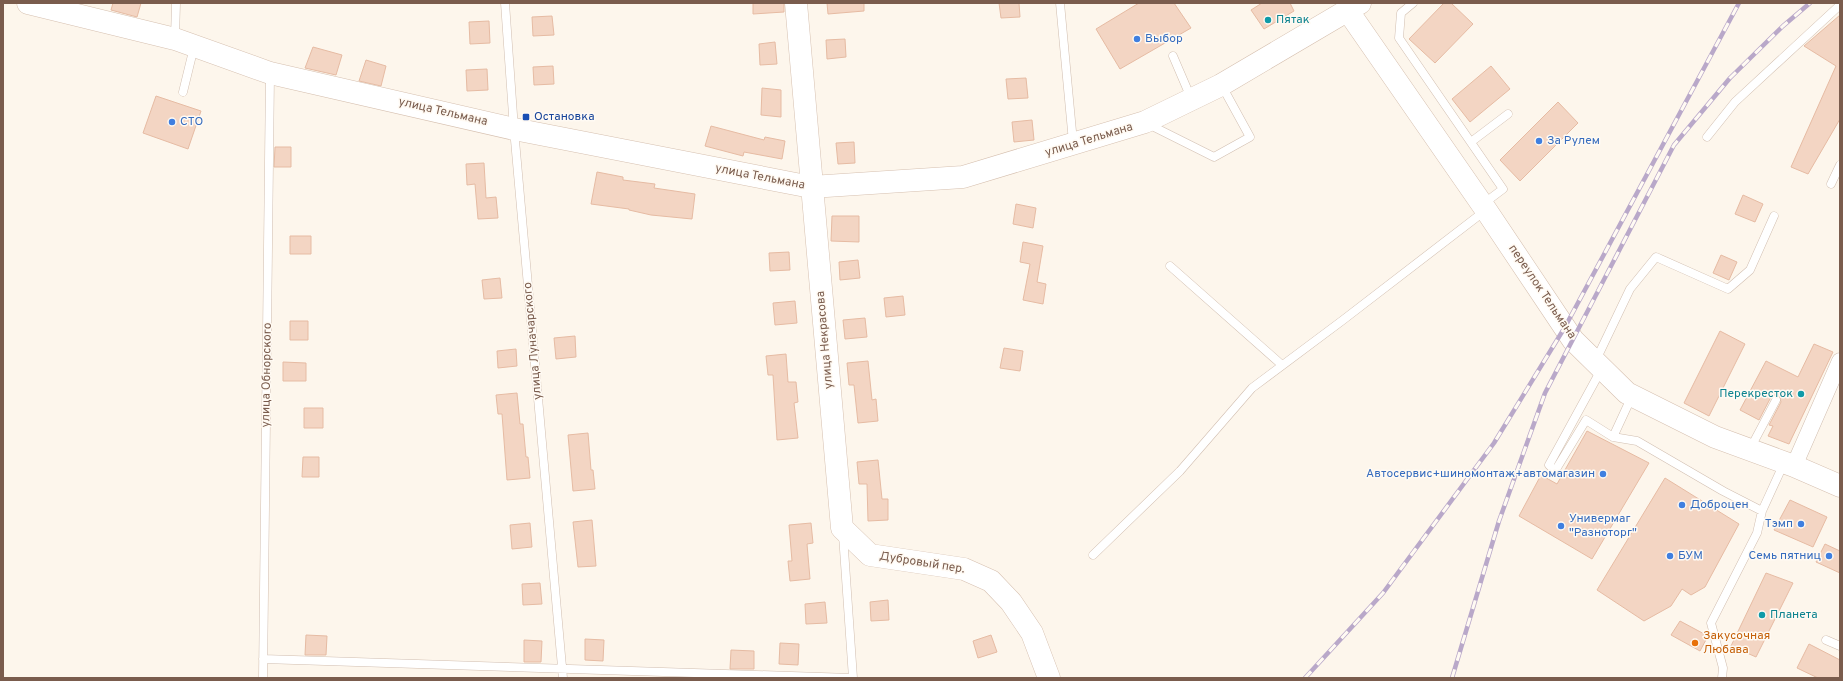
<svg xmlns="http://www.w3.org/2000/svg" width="1843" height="681" viewBox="0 0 1843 681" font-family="Overpass,sans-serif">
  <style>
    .building { fill: #f3d5c3; stroke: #e6bba3 }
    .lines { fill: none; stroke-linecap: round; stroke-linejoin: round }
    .lane-casing { stroke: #d1beb0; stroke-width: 9 }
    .street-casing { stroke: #d1beb0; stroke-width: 17 }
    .secondary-casing { stroke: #d6c0b0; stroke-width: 23 }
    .lane { stroke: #fff; stroke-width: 8 }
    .street { stroke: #fff; stroke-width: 16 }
    .secondary { stroke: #fff; stroke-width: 22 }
    .rail-casing { stroke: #b9a8c9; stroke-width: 4.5 }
    .rail { stroke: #fffaf3; stroke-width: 3; stroke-dasharray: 9; stroke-linecap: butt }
    .culture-dot { fill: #0f9aa8; stroke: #fffaf3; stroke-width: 1.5 }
    .shop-dot { fill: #3f7fe0; stroke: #fffaf3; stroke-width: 1.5 }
    .transit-dot { fill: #1a4fb4; stroke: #fffaf3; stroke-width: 1.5 }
    .food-dot { fill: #e8710a; stroke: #fffaf3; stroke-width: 1.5 }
    .labels { text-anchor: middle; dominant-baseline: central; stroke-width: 3; stroke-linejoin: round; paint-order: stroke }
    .culture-label { font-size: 12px; fill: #0d838f; stroke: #fffaf3; text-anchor: start }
    .shop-label { font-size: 12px; fill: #366cbe; stroke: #fffaf3; text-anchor: start }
    .street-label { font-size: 12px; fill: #7a5c4d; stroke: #fffaf3 }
    .transit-label { font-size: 12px; fill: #164399; stroke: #fffaf3; text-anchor: start }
    .food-label { font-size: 12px; fill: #c56008; stroke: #fffaf3; text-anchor: start }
  </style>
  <rect width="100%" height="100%" fill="#fdf6ec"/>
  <path class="building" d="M 113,3 L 141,3 L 137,17 L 111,10 Z
    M 753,3 L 784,3 L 784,12 L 753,14 Z
    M 827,3 L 864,3 L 864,11 L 828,14 Z
    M 999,3 L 1019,3 L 1020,17 L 1001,18 Z
    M 1139,3 L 1174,3 L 1191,28 L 1120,69 L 1096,29 Z
    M 1262,3 L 1290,3 L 1294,11 L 1264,29 L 1251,10 Z
    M 1444,3 L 1451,3 L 1473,24 L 1435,63 L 1409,39 Z
    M 1840,15 L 1840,119 L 1808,174 L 1791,167 L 1836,66 L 1804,46 Z
    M 552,16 L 554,35 L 533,36 L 532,17 Z
    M 489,21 L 490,43 L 470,44 L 469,22 Z
    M 845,39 L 846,57 L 827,59 L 826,40 Z
    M 775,42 L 777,64 L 760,65 L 759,44 Z
    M 313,47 L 342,55 L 336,75 L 305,68 Z
    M 366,60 L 386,66 L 381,86 L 359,81 Z
    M 553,66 L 554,84 L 534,85 L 533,67 Z
    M 1491,66 L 1510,89 L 1470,122 L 1452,99 Z
    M 487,69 L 488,90 L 467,91 L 466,70 Z
    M 1026,78 L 1028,98 L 1008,99 L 1006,79 Z
    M 762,88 L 781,90 L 781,117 L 761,115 Z
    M 156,96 L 201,111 L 188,149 L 143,133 Z
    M 1558,102 L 1578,123 L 1520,181 L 1500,160 Z
    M 1032,120 L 1034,140 L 1014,142 L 1012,122 Z
    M 711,126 L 764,140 L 765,137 L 785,141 L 782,159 L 744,152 L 743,156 L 705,146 Z
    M 854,142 L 855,163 L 838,164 L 836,143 Z
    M 275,147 L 291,147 L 291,167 L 274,167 Z
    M 484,163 L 486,198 L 496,197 L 498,218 L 478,219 L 475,184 L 467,185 L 466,164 Z
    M 597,172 L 623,177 L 623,180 L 655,184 L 654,188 L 695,194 L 692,219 L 651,215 L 629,210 L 629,209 L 591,204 Z
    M 1743,195 L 1763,204 L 1755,222 L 1735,214 Z
    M 1016,204 L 1036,208 L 1033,228 L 1013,224 Z
    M 832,216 L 859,216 L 859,242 L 831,241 Z
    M 290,236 L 311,236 L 311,254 L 290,254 Z
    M 1023,242 L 1043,246 L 1037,282 L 1046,284 L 1043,304 L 1023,300 L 1030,264 L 1020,262 Z
    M 789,252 L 790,270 L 770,271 L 769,253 Z
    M 1721,255 L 1737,262 L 1729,280 L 1713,273 Z
    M 858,260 L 860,278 L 840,280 L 839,262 Z
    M 500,278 L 502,298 L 484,299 L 482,280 Z
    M 903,296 L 905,315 L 886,317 L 884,298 Z
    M 795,301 L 797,323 L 775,325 L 773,303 Z
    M 865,318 L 867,337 L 845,339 L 843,320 Z
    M 290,321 L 308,321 L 308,340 L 290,340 Z
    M 1720,331 L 1745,344 L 1709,416 L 1684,403 Z
    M 575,336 L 576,357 L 556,359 L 554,338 Z
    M 1814,344 L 1833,352 L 1789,444 L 1768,436 L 1773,426 L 1769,425 L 1781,402 L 1779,395 L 1775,395 L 1771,397 L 1759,420 L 1740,410 L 1766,361 L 1798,377 Z
    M 1004,348 L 1023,351 L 1020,371 L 1000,368 Z
    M 516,349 L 517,366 L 498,368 L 497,351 Z
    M 786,354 L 788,382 L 796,382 L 798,402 L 794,403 L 798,438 L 777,440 L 773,375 L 768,375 L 766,356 Z
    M 868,361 L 872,400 L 876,399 L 878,421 L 858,423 L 854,385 L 849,385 L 847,363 Z
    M 283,362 L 306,363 L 306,381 L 283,381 Z
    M 517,393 L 520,424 L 523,424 L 526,457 L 528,457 L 530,478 L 507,480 L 502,414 L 498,414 L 496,395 Z
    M 304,408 L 323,408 L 323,428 L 304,428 Z
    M 1587,431 L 1649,463 L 1592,559 L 1519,516 L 1541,475 L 1557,484 Z
    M 588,433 L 591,470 L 593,470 L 595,489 L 573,491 L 568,435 Z
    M 303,457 L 319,457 L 319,477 L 302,477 Z
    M 878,460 L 882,499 L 888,499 L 888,520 L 868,521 L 867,484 L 859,484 L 857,462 Z
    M 1665,478 L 1739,524 L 1705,587 L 1691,595 L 1682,589 L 1671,606 L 1644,621 L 1597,590 Z
    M 1790,500 L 1827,517 L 1813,547 L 1774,530 Z
    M 592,520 L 596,566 L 578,567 L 573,522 Z
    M 530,523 L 532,547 L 512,549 L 510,525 Z
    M 811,523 L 813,543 L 807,544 L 810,579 L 790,581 L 788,561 L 792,561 L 789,525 Z
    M 1825,544 L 1840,551 L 1840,573 L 1816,562 Z
    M 1766,573 L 1793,583 L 1756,657 L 1731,646 Z
    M 540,583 L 542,604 L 523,605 L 522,584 Z
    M 888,600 L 889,620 L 871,621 L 870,602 Z
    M 825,602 L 827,623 L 806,624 L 805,604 Z
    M 1680,621 L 1708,636 L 1700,651 L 1671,635 Z
    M 306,635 L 327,636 L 326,655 L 305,655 Z
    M 991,635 L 997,652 L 978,658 L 973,641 Z
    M 585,639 L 604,640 L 603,661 L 585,660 Z
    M 524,640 L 542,641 L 541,662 L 524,662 Z
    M 780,643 L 799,644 L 798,665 L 779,664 Z
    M 1809,644 L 1840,660 L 1840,678 L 1818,678 L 1797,668 Z
    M 731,650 L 754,651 L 754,669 L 730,669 Z"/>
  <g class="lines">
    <g class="lane-casing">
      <path id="lane" d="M 505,3 L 514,129 L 563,678
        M 1060,3 L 1073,142
        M 1413,3 L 1401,13 L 1399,38 L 1503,189 L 1483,204
        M 175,38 L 176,3
        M 1173,56 L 1191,98
        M 183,92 L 194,47
        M 1148,124 L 1214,157 L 1250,137 L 1222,86
        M 1707,137 L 1735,102 L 1840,5
        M 1471,142 L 1508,114
        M 1831,184 L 1840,165
        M 1170,266 L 1282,365
        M 1596,360 L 1630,289 L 1656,257 L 1728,289 L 1750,270 L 1774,216
        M 1601,370 L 1549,465 L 1555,471 L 1586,420 L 1613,437 L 1637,441 L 1723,491 L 1762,511
        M 1613,437 L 1632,396
        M 1750,449 L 1776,400
        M 843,535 L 853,678
        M 1093,555 L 1180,471 L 1252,388 L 1343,320 L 1486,210
        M 1826,640 L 1840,646
        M 263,659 L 851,678
        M 263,678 L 270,75
        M 1722,678 L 1723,668 L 1711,623 L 1757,533 L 1762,511 L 1784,463"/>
    </g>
    <g class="street-casing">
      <path id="street" d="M 1794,466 L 1840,361"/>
    </g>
    <g class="secondary-casing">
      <path id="secondary" d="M 28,3 L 175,39 L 270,73 L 514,129 L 811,187 L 963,177 L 1145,122 L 1221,85 L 1360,3
        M 796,3 L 842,528 L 870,555 L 964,569 L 991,581 L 1011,602 L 1032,633 L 1049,678
        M 1348,11 L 1486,210 L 1573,340 L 1627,393 L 1715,437 L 1794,466 L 1840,486"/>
    </g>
    <use href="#lane" class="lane"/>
    <use href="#street" class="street"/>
    <use href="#secondary" class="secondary"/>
    <g class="rail-casing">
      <path id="rail" d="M 1305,678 L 1383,593 L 1494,443 L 1565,327 L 1739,3
        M 1452,678 L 1499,521 L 1545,393 L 1674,145 L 1730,78 L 1783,26 L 1810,3"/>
    </g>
    <use href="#rail" class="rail"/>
  </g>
  <g class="culture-dot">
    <circle cx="1268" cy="20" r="4"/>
    <circle cx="1801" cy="394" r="4"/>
    <circle cx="1762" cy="615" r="4"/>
  </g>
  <g class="shop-dot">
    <circle cx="1137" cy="39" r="4"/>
    <circle cx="172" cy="122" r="4"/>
    <circle cx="1539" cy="141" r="4"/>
    <circle cx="1603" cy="474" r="4"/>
    <circle cx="1682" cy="505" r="4"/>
    <circle cx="1801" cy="524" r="4"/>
    <circle cx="1561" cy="526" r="4"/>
    <circle cx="1670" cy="556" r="4"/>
    <circle cx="1829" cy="556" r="4"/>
  </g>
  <rect class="transit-dot" x="522" y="113" width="8" height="8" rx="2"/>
  <circle class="food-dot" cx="1695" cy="643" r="4"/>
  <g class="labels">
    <g class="culture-label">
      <text x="1276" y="20">Пятак</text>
      <text x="1793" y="394" text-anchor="end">Перекресток</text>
      <text x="1770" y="615">Планета</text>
    </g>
    <g class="shop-label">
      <text x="1145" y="39">Выбор</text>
      <text x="180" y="122">СТО</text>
      <text x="1547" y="141">За Рулем</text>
      <text x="1595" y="474" text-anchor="end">Автосервис+шиномонтаж+автомагазин</text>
      <text x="1690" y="505">Доброцен</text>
      <text x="1569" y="519">Универмаг<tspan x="1569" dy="14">"Разноторг"</tspan></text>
      <text x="1793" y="524" text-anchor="end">Тэмп</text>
      <text x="1678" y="556">БУМ</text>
      <text x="1821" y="556" text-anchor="end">Семь пятниц</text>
    </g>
    <g class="street-label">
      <text transform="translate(443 112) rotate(13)">улица Тельмана</text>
      <text transform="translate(1089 140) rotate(-17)">улица Тельмана</text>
      <text transform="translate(760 177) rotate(11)">улица Тельмана</text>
      <text transform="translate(1542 292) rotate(56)">переулок Тельмана</text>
      <text transform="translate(825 340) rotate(-95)">улица Некрасова</text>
      <text transform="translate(533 341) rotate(-95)">улица Луначарского</text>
      <text transform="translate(267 375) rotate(-89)">улица Обнорского</text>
      <text transform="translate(922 563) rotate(9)">Дубровый пер.</text>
    </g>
    <g class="transit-label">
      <text x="534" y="117">Остановка</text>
    </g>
    <g class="food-label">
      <text x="1703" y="636">Закусочная<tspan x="1703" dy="14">Любава</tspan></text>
    </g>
  </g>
  <rect width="1843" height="681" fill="none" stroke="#7a5c4d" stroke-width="8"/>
</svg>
